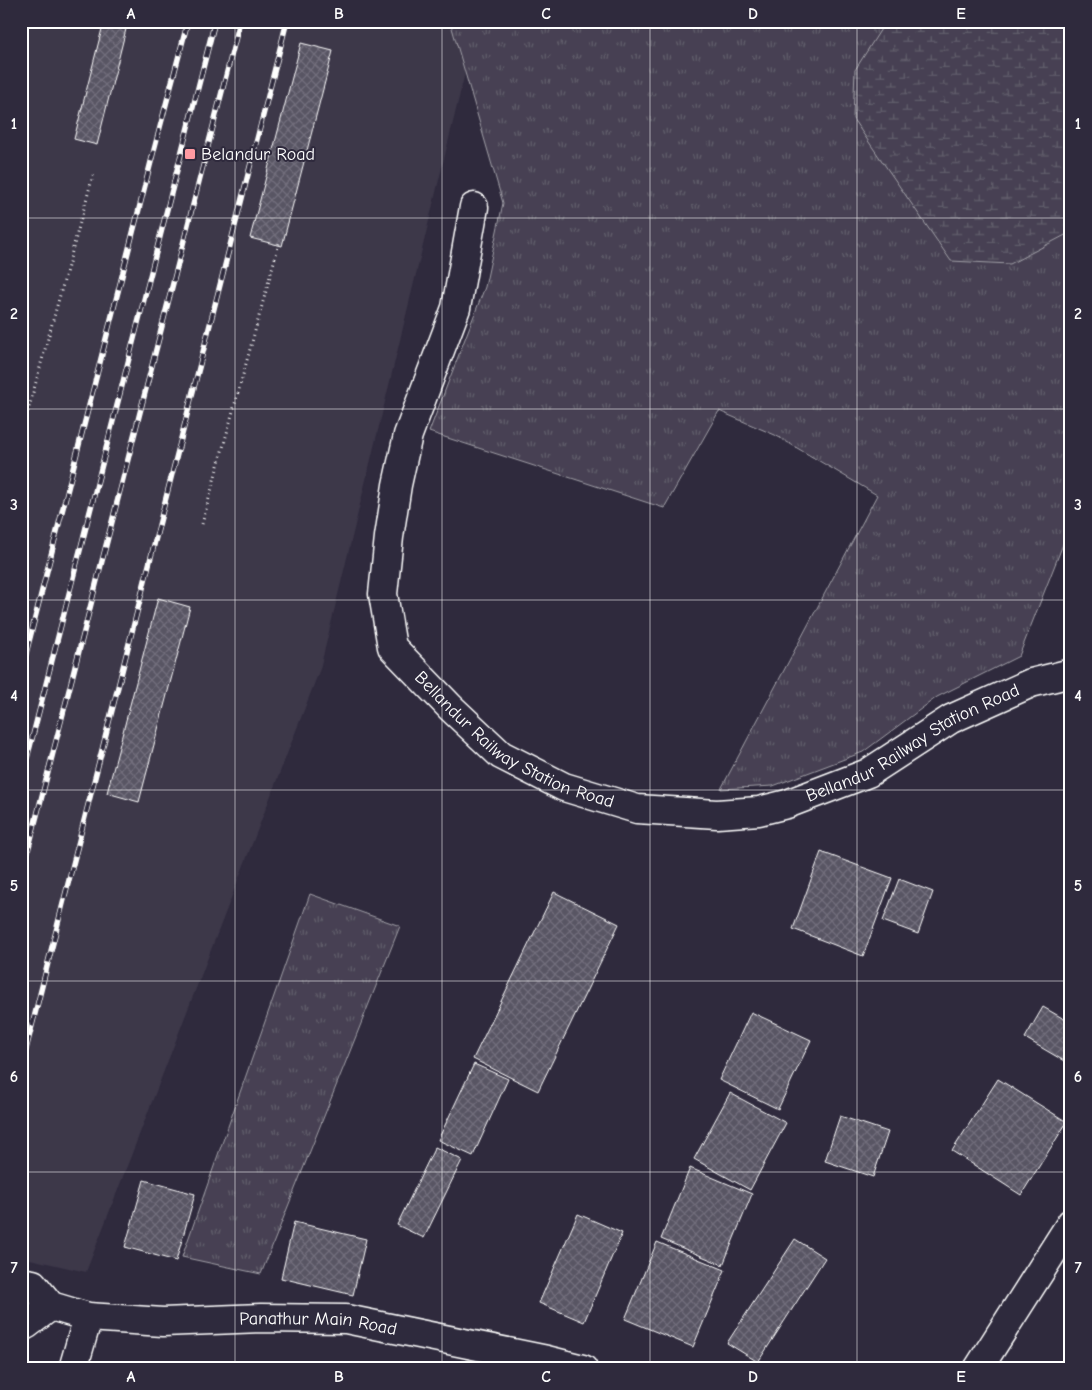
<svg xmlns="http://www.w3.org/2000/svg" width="1092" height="1390" viewBox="0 0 1092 1390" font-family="'Comic Neue',sans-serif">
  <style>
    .built { fill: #3c3749 }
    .grass { fill: url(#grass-tufts); stroke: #a2a0a8 }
    .wetland { fill: url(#wetland-marsh); stroke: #a2a0a8 }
    .building { fill: url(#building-cross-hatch); stroke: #fff }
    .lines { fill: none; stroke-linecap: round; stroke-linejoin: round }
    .minor-casing { stroke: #fff; stroke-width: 31 }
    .path { stroke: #fff; stroke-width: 3; stroke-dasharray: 1 4; stroke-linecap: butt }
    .minor { stroke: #2f2a3d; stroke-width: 28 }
    .rail-casing { stroke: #fff; stroke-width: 5.5 }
    .rail { stroke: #2f2a3d; stroke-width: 4; stroke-dasharray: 11; stroke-linecap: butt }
    .grid { fill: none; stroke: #fff; stroke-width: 1; stroke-opacity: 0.55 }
    .poi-dot { fill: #ff9aa2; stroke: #2f2a3d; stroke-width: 2 }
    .labels { text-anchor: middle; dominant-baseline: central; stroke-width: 4; stroke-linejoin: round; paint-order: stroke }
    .poi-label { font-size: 18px; fill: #fff; stroke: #2f2a3d; text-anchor: start }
    .street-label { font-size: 18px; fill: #fff; stroke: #2f2a3d }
    .neatline { fill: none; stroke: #fff; stroke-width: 2 }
    .grid-label { font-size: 16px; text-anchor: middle; font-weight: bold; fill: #fff }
  </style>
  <defs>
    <pattern id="grass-tufts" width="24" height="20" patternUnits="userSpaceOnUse" patternTransform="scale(1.25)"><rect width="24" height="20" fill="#464152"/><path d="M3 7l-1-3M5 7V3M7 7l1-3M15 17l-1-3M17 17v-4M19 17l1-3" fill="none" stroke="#625e6c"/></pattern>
    <pattern id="wetland-marsh" width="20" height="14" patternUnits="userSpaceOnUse" patternTransform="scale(1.25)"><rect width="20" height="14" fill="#464152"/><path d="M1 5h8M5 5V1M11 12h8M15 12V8" fill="none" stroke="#625e6c"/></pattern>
    <pattern id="building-cross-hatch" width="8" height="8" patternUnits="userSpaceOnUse" patternTransform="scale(1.25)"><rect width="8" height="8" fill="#595564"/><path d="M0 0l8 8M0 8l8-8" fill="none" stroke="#726e7b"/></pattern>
  </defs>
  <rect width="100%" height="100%" fill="#2f2a3d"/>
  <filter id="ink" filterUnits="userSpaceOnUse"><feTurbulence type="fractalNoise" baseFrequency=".02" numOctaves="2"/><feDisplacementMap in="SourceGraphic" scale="10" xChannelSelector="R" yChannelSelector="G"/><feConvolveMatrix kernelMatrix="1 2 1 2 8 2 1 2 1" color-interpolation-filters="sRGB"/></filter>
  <g filter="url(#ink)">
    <path class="built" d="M 21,21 L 450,21 L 465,73 L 320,669 L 86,1272 L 21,1257 Z"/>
    <path class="grass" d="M 450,21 L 1071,21 L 1071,524 L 1019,656 L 937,697 L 863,752 L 773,786 L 721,789 L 877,495 L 775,435 L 719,411 L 664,508 L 429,432 L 485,287 L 503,203 Z
      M 310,894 L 400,926 L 261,1274 L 182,1257 Z"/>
    <path class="wetland" d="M 886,21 L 1071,21 L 1071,232 L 1010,264 L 951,261 L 853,119 L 855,70 Z"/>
    <path class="building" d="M 104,21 L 128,21 L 97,145 L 74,139 Z
      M 301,43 L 333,51 L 282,246 L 250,238 Z
      M 158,598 L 190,607 L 139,802 L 107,793 Z
      M 821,852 L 892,878 L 863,956 L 793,929 Z
      M 899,879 L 933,892 L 918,934 L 883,921 Z
      M 554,892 L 619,924 L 538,1091 L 473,1059 Z
      M 1043,1007 L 1071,1023 L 1071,1065 L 1025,1038 Z
      M 751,1012 L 811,1040 L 778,1109 L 719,1080 Z
      M 474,1064 L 508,1079 L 473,1156 L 438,1140 Z
      M 998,1079 L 1067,1122 L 1021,1195 L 952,1151 Z
      M 730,1093 L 786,1123 L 750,1190 L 694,1159 Z
      M 840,1116 L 888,1132 L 873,1177 L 825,1161 Z
      M 435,1147 L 462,1160 L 424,1238 L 397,1225 Z
      M 690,1168 L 752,1194 L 723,1265 L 661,1239 Z
      M 144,1180 L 195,1194 L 176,1261 L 125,1247 Z
      M 578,1214 L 622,1233 L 584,1322 L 539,1303 Z
      M 294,1222 L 366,1239 L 353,1295 L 281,1278 Z
      M 795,1239 L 825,1258 L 758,1362 L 727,1343 Z
      M 657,1242 L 725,1270 L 693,1347 L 625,1319 Z"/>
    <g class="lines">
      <g class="minor-casing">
        <g id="minor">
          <path id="s1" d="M 474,207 L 456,308 L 408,435 L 397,485 L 389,537 L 383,594 L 392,647 L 451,708 L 501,755 L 564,787 L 637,809 L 717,814 L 759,811 L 787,804 L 868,773 L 951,719 L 1031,683 L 1071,673"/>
          <path id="s2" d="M 21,1282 L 33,1284 L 51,1306 L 88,1317 L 163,1322 L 261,1318 L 346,1319 L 547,1360 L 583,1369"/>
          <path d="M 21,1324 L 26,1325 L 51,1306"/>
          <path d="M 73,1369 L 88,1317"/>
          <path d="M 978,1369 L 1071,1223"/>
        </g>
      </g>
      <path class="path" d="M 21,436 L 94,172
        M 202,524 L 280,240"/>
      <use href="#minor" class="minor"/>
      <g class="rail-casing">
        <path id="rail" d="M 21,673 L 154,150 L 188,21
          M 21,782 L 215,21
          M 21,878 L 240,21
          M 21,1069 L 287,21"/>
      </g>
      <use href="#rail" class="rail"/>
    </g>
  </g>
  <path class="grid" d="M 235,21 L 235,1369M 442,21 L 442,1369M 650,21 L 650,1369M 857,21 L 857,1369M 21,218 L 1071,218M 21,409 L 1071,409M 21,600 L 1071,600M 21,790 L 1071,790M 21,981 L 1071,981M 21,1172 L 1071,1172"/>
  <rect class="poi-dot" x="184" y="148" width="12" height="12" rx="2.5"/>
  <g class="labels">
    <g class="poi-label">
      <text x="201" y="154">Belandur Road</text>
    </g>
    <g class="street-label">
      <text stroke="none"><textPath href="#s1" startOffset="610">Bellandur Railway Station Road</textPath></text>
      <text stroke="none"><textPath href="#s1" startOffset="1045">Bellandur Railway Station Road</textPath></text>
      <text stroke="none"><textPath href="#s2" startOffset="310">Panathur Main Road</textPath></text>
    </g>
  </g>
  <rect width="1092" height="1390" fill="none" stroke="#2f2a3d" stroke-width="55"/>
  <rect x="28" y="28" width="1036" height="1334" class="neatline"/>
  <g class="grid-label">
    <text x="131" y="19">A</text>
    <text x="339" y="19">B</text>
    <text x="546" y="19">C</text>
    <text x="753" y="19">D</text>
    <text x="961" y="19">E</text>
    <text x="14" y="129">1</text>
    <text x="1078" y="129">1</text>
    <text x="14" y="319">2</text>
    <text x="1078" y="319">2</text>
    <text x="14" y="510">3</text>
    <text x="1078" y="510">3</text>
    <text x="14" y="701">4</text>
    <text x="1078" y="701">4</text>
    <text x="14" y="891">5</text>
    <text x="1078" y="891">5</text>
    <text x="14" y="1082">6</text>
    <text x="1078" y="1082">6</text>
    <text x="14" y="1273">7</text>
    <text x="1078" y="1273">7</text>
    <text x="131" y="1382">A</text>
    <text x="339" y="1382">B</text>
    <text x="546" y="1382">C</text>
    <text x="753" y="1382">D</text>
    <text x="961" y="1382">E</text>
  </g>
</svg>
